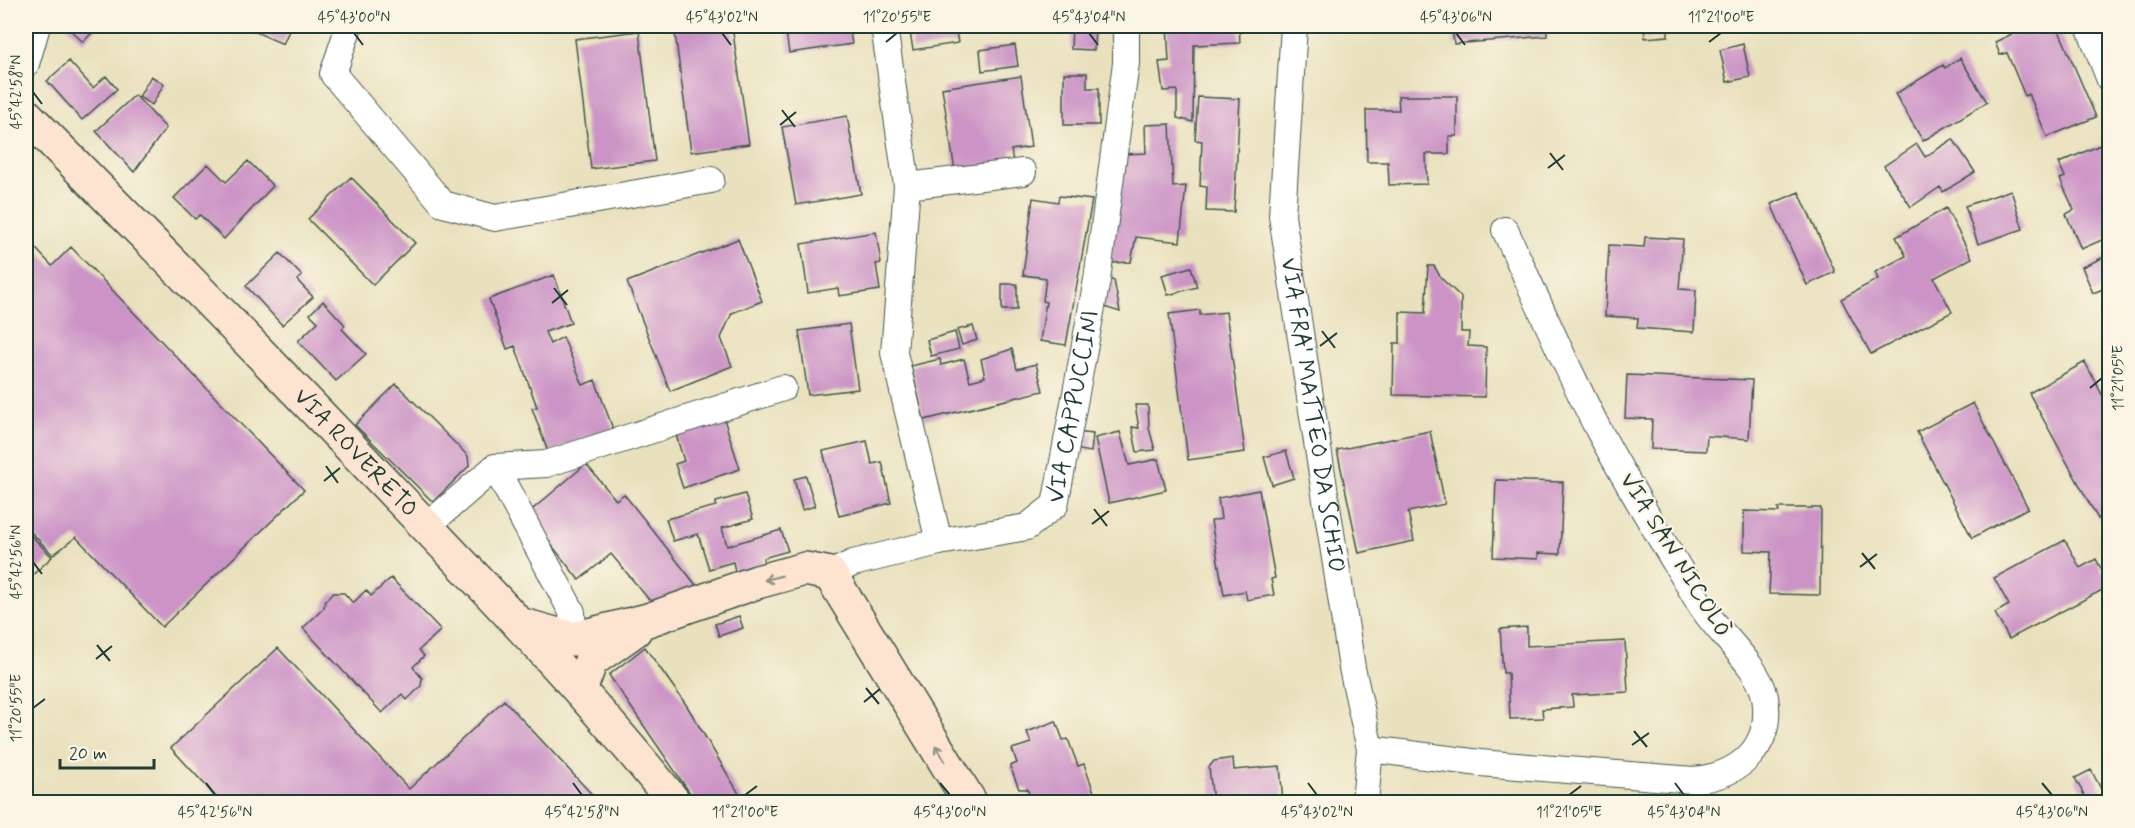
<svg xmlns="http://www.w3.org/2000/svg" width="2135" height="828" viewBox="0 0 2135 828" font-family="Mynerve,sans-serif">
  <style>
    .building { fill: #cc94c6 }
    .lines { fill: none; stroke-linecap: round; stroke-linejoin: round }
    .street-casing { stroke: #3d5649; stroke-width: 28 }
    .secondary-casing { stroke: #3d5649; stroke-width: 36 }
    .street { stroke: #fff; stroke-width: 26 }
    .secondary { stroke: #fde4d1; stroke-width: 33 }
    .oneway { stroke: #8e9082 }
    .ticks { fill: none; stroke: #1f3d34; stroke-width: 2 }
    .labels { text-anchor: middle; dominant-baseline: central; stroke-width: 4.5; stroke-linejoin: round; paint-order: stroke }
    .street-label { font-size: 24px; fill: #1f3d34; stroke: #fcf5e5 }
    .neatline { fill: none; stroke: #1f3d34; stroke-width: 2 }
    .ticks-label { font-size: 15px; text-anchor: middle; fill: #1f3d34 }
  </style>
  <rect width="100%" height="100%" fill="#fcf5e5"/>
  <filter id="ink" filterUnits="userSpaceOnUse"><feTurbulence type="fractalNoise" baseFrequency=".0167" numOctaves="2"/><feDisplacementMap in="SourceGraphic" scale="12" xChannelSelector="R" yChannelSelector="G"/><feConvolveMatrix kernelMatrix="1 2 1 2 8 2 1 2 1" color-interpolation-filters="sRGB"/></filter>
  <filter id="wash" filterUnits="userSpaceOnUse"><feTurbulence type="fractalNoise" baseFrequency=".008" numOctaves="4" result="noise"/><feDisplacementMap in="SourceGraphic" scale="24" xChannelSelector="R" yChannelSelector="G"/><feGaussianBlur stdDeviation="1.35" result="paint"/><feColorMatrix in="noise" values="0 0 0 0 0 0 0 0 0 0 0 0 0 0 0 0 0 1.4 0 .05"/><feComposite in="paint" operator="in"/></filter>
  <g filter="url(#wash)">
    <rect width="100%" height="100%" fill="#e9e1bd"/>
    <g id="blocks">
      <path class="building" d="M 66,26 L 99,26 L 83,42 Z
        M 242,26 L 291,26 L 283,44 Z
        M 674,26 L 732,26 L 749,144 L 691,152 Z
        M 785,26 L 849,26 L 852,44 L 789,53 Z
        M 909,26 L 955,26 L 958,43 L 913,50 Z
        M 1072,26 L 1095,26 L 1094,50 L 1071,49 Z
        M 1167,26 L 1239,26 L 1240,43 L 1194,45 L 1193,122 L 1177,118 L 1177,90 L 1163,91 L 1159,62 L 1169,61 Z
        M 1452,26 L 1547,26 L 1547,36 L 1454,44 Z
        M 1644,26 L 1668,26 L 1668,36 L 1645,38 Z
        M 2029,26 L 2057,26 L 2096,117 L 2047,137 L 2029,94 L 2025,96 L 2007,53 L 2000,55 L 1995,42 Z
        M 639,31 L 655,161 L 591,169 L 575,39 Z
        M 1743,44 L 1750,77 L 1727,82 L 1720,50 Z
        M 1015,45 L 1018,66 L 982,71 L 980,50 Z
        M 1960,58 L 1987,102 L 1923,141 L 1895,94 L 1943,65 L 1945,68 Z
        M 69,61 L 93,88 L 106,76 L 117,89 L 82,120 L 47,81 Z
        M 1064,73 L 1087,73 L 1087,88 L 1099,88 L 1099,125 L 1064,125 Z
        M 151,76 L 164,84 L 152,105 L 139,97 Z
        M 1021,76 L 1031,147 L 1011,150 L 1013,162 L 955,171 L 942,88 Z
        M 135,95 L 166,128 L 134,172 L 96,131 Z
        M 1398,96 L 1457,96 L 1457,136 L 1449,136 L 1449,154 L 1426,154 L 1427,184 L 1389,185 L 1388,162 L 1367,162 L 1366,110 L 1399,110 Z
        M 1198,97 L 1240,99 L 1234,212 L 1206,211 L 1207,187 L 1200,186 L 1202,141 L 1195,140 Z
        M 847,116 L 861,194 L 796,205 L 782,127 Z
        M 1170,124 L 1173,187 L 1186,186 L 1180,242 L 1136,237 L 1131,262 L 1110,263 L 1125,154 L 1146,153 L 1145,125 Z
        M 1953,139 L 1975,172 L 1943,192 L 1940,187 L 1911,207 L 1884,166 L 1917,144 L 1925,157 Z
        M 2100,145 L 2109,168 L 2109,237 L 2081,249 L 2066,214 L 2074,210 L 2060,179 L 2065,177 L 2059,163 Z
        M 248,161 L 273,186 L 224,239 L 200,215 L 195,219 L 174,198 L 208,164 L 226,182 Z
        M 351,177 L 415,243 L 373,285 L 308,219 Z
        M 2011,190 L 2023,229 L 1978,244 L 1965,206 Z
        M 1799,192 L 1835,272 L 1807,285 L 1771,204 Z
        M 1059,196 L 1092,200 L 1066,345 L 1040,341 L 1046,302 L 1043,301 L 1046,278 L 1023,275 L 1033,198 L 1058,202 Z
        M 1946,208 L 1972,258 L 1934,278 L 1952,312 L 1871,354 L 1841,299 L 1878,279 L 1875,272 L 1906,256 L 1896,237 Z
        M 876,232 L 881,263 L 876,264 L 880,290 L 839,296 L 838,288 L 808,293 L 801,244 Z
        M 1645,237 L 1683,239 L 1679,289 L 1696,290 L 1694,332 L 1637,328 L 1638,318 L 1605,316 L 1609,245 L 1644,247 Z
        M 26,238 L 52,266 L 71,247 L 304,490 L 162,627 L 76,537 L 53,555 L 26,527 Z
        M 738,239 L 762,301 L 732,313 L 721,338 L 732,366 L 670,391 L 627,282 Z
        M 280,253 L 302,276 L 297,280 L 313,297 L 282,325 L 246,286 Z
        M 2109,255 L 2109,291 L 2108,287 L 2093,293 L 2082,267 Z
        M 1428,266 L 1434,266 L 1441,278 L 1461,297 L 1461,332 L 1469,332 L 1468,346 L 1486,347 L 1485,397 L 1393,395 L 1394,343 L 1400,343 L 1400,312 L 1425,313 Z
        M 1191,267 L 1197,287 L 1168,295 L 1162,275 Z
        M 554,275 L 571,323 L 545,332 L 550,344 L 563,337 L 583,385 L 595,380 L 613,429 L 548,452 L 532,408 L 537,407 L 515,346 L 507,349 L 489,299 Z
        M 1114,280 L 1120,312 L 1101,306 L 1106,281 Z
        M 1002,284 L 1017,284 L 1017,310 L 1002,310 Z
        M 323,301 L 345,325 L 342,329 L 366,354 L 336,381 L 298,341 L 318,322 L 310,314 Z
        M 1200,310 L 1200,315 L 1226,312 L 1245,452 L 1188,460 L 1169,314 Z
        M 849,324 L 858,389 L 808,395 L 799,331 Z
        M 973,326 L 977,340 L 962,345 L 957,330 Z
        M 955,332 L 959,349 L 931,356 L 927,340 Z
        M 1012,349 L 1017,369 L 1036,364 L 1043,391 L 924,420 L 911,366 L 940,359 L 941,365 L 964,359 L 970,381 L 985,377 L 981,359 Z
        M 2085,362 L 2109,408 L 2109,512 L 2098,519 L 2029,393 Z
        M 1627,375 L 1752,380 L 1749,439 L 1707,436 L 1706,451 L 1651,449 L 1652,419 L 1625,418 Z
        M 396,384 L 468,456 L 469,466 L 433,502 L 355,425 Z
        M 1973,403 L 2028,508 L 1972,538 L 1917,432 Z
        M 1135,405 L 1148,405 L 1149,428 L 1155,450 L 1137,452 L 1132,427 L 1139,428 Z
        M 724,419 L 740,469 L 683,488 L 675,464 L 684,461 L 676,435 Z
        M 1430,431 L 1445,504 L 1408,512 L 1414,541 L 1359,553 L 1337,450 Z
        M 1075,432 L 1093,434 L 1091,452 L 1073,449 Z
        M 1120,432 L 1129,465 L 1158,459 L 1166,490 L 1109,503 L 1095,438 Z
        M 867,441 L 872,464 L 882,462 L 891,503 L 839,516 L 823,451 Z
        M 1286,451 L 1294,478 L 1272,485 L 1264,457 Z
        M 586,464 L 616,500 L 624,494 L 696,585 L 668,608 L 656,608 L 611,554 L 579,580 L 527,514 Z
        M 806,476 L 815,506 L 802,510 L 794,479 Z
        M 1496,480 L 1563,482 L 1560,554 L 1538,553 L 1538,559 L 1493,557 Z
        M 1259,490 L 1275,578 L 1271,579 L 1274,595 L 1247,600 L 1245,591 L 1224,595 L 1211,521 L 1221,519 L 1218,498 Z
        M 745,494 L 753,519 L 722,528 L 727,546 L 781,530 L 788,551 L 763,558 L 765,571 L 736,576 L 733,562 L 709,569 L 698,534 L 673,541 L 666,519 L 716,506 L 716,502 Z
        M 1778,508 L 1821,508 L 1820,595 L 1769,594 L 1771,552 L 1744,551 L 1744,511 L 1779,512 Z
        M 26,530 L 52,557 L 26,581 Z
        M 2065,540 L 2080,568 L 2096,559 L 2110,586 L 2009,639 L 1995,613 L 2009,605 L 1994,578 Z
        M 391,578 L 441,630 L 419,650 L 424,656 L 413,667 L 422,678 L 421,686 L 407,700 L 402,694 L 382,713 L 303,628 L 324,608 L 325,601 L 333,593 L 344,593 L 353,603 L 366,590 L 371,596 Z
        M 739,616 L 743,628 L 719,636 L 715,624 Z
        M 1527,627 L 1527,646 L 1625,641 L 1628,692 L 1572,695 L 1573,707 L 1542,709 L 1543,718 L 1510,719 L 1508,673 L 1503,673 L 1500,629 Z
        M 645,647 L 687,706 L 744,802 L 696,802 L 609,675 Z
        M 278,648 L 409,789 L 504,700 L 599,802 L 221,802 L 171,748 Z
        M 1056,721 L 1063,740 L 1068,739 L 1078,766 L 1084,764 L 1095,795 L 1088,798 L 1090,802 L 1033,802 L 1027,789 L 1019,789 L 1010,766 L 1017,763 L 1012,749 L 1031,743 L 1027,732 Z
        M 1233,758 L 1234,770 L 1280,766 L 1283,802 L 1213,802 L 1209,767 L 1214,761 Z
        M 2091,770 L 2108,802 L 2088,802 L 2075,778 Z"/>
    </g>
  </g>
  <g filter="url(#ink)">
    <use href="#blocks" fill-opacity="0" stroke="#3d5649" stroke-width="1.5"/>
    <g class="lines">
      <g class="street-casing">
        <g id="street">
          <path d="M 349,26 L 333,74 L 443,204 L 495,218 L 711,180"/>
          <path d="M 884,26 L 907,186"/>
          <path id="s1" d="M 1294,26 L 1282,216 L 1352,668 L 1370,749 L 1365,802"/>
          <path d="M 2089,26 L 2110,80"/>
          <path d="M 26,64 L 37,26"/>
          <path d="M 495,467 L 572,612 L 573,639"/>
          <path d="M 427,526 L 495,467 L 546,464 L 783,388"/>
          <path d="M 939,542 L 894,353 L 907,186 L 1023,172"/>
          <path id="s2" d="M 830,574 L 853,563 L 939,542 L 1027,527 L 1055,505 L 1097,280 L 1126,63 L 1126,26"/>
          <path d="M 1370,749 L 1480,763 L 1693,780 C 1740,776 1773,747 1765,697 C 1759,665 1717,633 1700,604 C 1666,546 1629,488 1597,427 C 1564,363 1535,295 1505,230"/>
        </g>
      </g>
      <g class="secondary-casing">
        <g id="secondary">
          <path id="s3" d="M 26,115 C 151,241 275,367 397,496 C 492,595 588,694 674,802"/>
          <path d="M 519,624 L 573,639 L 648,620 L 757,582 L 805,569 L 830,574 L 970,802"/>
          <path d="M 580,690 L 591,661 L 635,630"/>
        </g>
      </g>
      <use href="#street" class="street"/>
      <use href="#secondary" class="secondary"/>
    </g>
    <defs><path id="oneway-shaft" d="M-6 0H5M1.5-3L5.5 0L1.5 3" fill="none" stroke-width="1.6" stroke-linecap="round" stroke-linejoin="round" transform="scale(1.5)"/></defs>
    <g class="oneway">
      <use href="#oneway-shaft" transform="translate(773 578) rotate(165)"/>
      <use href="#oneway-shaft" transform="translate(940 753) rotate(-121)"/>
    </g>
  </g>
  <path class="ticks" d="M 354,33 L 363,45M 722,33 L 731,45M 1089,33 L 1098,45M 1456,33 L 1465,45M 886,42 L 897,33M 1709,42 L 1721,33M 33,92 L 42,104M 782,110 L 795,127M 780,125 L 796,112M 1550,153 L 1563,170M 1548,168 L 1565,155M 554,288 L 567,305M 552,303 L 568,290M 1322,331 L 1335,348M 1320,346 L 1337,333M 2090,388 L 2102,378M 326,466 L 338,483M 324,481 L 340,468M 1094,509 L 1107,526M 1092,524 L 1109,511M 1862,553 L 1875,569M 33,562 L 42,574M 1860,567 L 1877,554M 97,645 L 110,661M 96,659 L 112,646M 866,688 L 879,704M 864,702 L 880,689M 33,708 L 45,699M 1634,731 L 1647,747M 1632,745 L 1649,733M 206,783 L 215,795M 573,783 L 582,795M 940,783 L 950,795M 1308,783 L 1317,795M 1675,783 L 1684,795M 2042,783 L 2052,795M 745,795 L 757,786M 1569,795 L 1581,786"/>
  <g class="labels">
    <g class="street-label">
      <text stroke="none"><textPath href="#s2" startOffset="339">VIA CAPPUCCINI</textPath></text>
      <text stroke="none"><textPath href="#s1" startOffset="392">VIA FRA' MATTEO DA SCHIO</textPath></text>
      <text stroke="none"><textPath href="#s3" startOffset="472">VIA ROVERETO</textPath></text>
      <text transform="translate(1675 555) rotate(58)">VIA SAN NICOLÒ</text>
    </g>
  </g>
  <rect width="2135" height="828" fill="none" stroke="#fcf5e5" stroke-width="66"/>
  <path d="M60 759v9h94v-9" fill="none" stroke="#1f3d34" stroke-width="3"/>
  <text x="69" y="759" font-size="18" fill="#1f3d34" stroke="#fcf5e5" stroke-width="4.5" paint-order="stroke">20 m</text>
  <rect x="33" y="33" width="2069" height="762" class="neatline"/>
  <g class="ticks-label">
    <text x="354" y="22">45°43'00"N</text>
    <text x="722" y="22">45°43'02"N</text>
    <text x="897" y="22">11°20'55"E</text>
    <text x="1089" y="22">45°43'04"N</text>
    <text x="1456" y="22">45°43'06"N</text>
    <text x="1721" y="22">11°21'00"E</text>
    <text transform="translate(16 92) rotate(-90)" y="5">45°42'58"N</text>
    <text transform="translate(2118 378) rotate(-90)" y="5">11°21'05"E</text>
    <text transform="translate(16 562) rotate(-90)" y="5">45°42'56"N</text>
    <text transform="translate(16 708) rotate(-90)" y="5">11°20'55"E</text>
    <text x="215" y="817">45°42'56"N</text>
    <text x="582" y="817">45°42'58"N</text>
    <text x="745" y="817">11°21'00"E</text>
    <text x="950" y="817">45°43'00"N</text>
    <text x="1317" y="817">45°43'02"N</text>
    <text x="1569" y="817">11°21'05"E</text>
    <text x="1684" y="817">45°43'04"N</text>
    <text x="2052" y="817">45°43'06"N</text>
  </g>
</svg>
